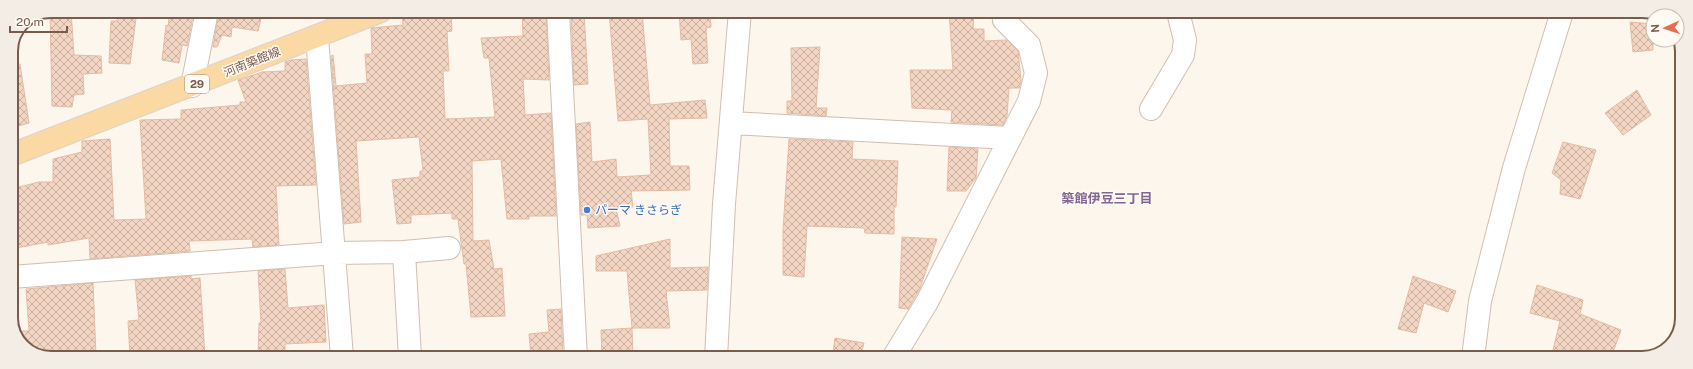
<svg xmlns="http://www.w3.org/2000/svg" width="1693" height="369" viewBox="0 0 1693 369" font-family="'Public Sans','Noto Sans JP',sans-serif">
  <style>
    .building { fill: url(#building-cross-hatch); stroke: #e6bba3 }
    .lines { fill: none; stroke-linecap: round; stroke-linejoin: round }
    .minor-casing { stroke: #d1beb0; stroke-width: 24 }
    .major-casing { stroke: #dad1cd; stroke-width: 24 }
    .minor { stroke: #fff; stroke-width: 22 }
    .major { stroke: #fbd9a5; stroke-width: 22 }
    .shop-dot { fill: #3f7fe0; stroke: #fffaf3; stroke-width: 1.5 }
    .labels { text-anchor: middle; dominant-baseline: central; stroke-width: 3; stroke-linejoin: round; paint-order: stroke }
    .shield { fill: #fffaf3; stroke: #a28b7f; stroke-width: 1 }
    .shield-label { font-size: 11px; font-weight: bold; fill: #7a5c4d }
    .street-label { font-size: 12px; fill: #7a5c4d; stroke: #fffaf3 }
    .shop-label { font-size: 12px; fill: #366cbe; stroke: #fffaf3; text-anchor: start }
    .neighbourhood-label { font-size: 13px; font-weight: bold; fill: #846695; stroke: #fffaf3 }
    .rim { fill: none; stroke: #7a5c4d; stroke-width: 2 }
  </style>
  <defs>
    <pattern id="building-cross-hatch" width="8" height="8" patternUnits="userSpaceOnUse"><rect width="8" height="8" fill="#f3d5c3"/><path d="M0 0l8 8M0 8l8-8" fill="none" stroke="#cab0a1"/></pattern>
  </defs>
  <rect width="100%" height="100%" fill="#fdf6ec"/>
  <path class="building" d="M 71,11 L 74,55 L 101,56 L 102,73 L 83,74 L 84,94 L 74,95 L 72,107 L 52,106 L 50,12 Z
    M 117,11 L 137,11 L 130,64 L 109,63 L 111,21 L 117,21 Z
    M 170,11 L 194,11 L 187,46 L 182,45 L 179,63 L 162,60 L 166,25 L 168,26 Z
    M 219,11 L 262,14 L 258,31 L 232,27 L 231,37 L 222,35 L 217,47 L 213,47 Z
    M 451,11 L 452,31 L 447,32 L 449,71 L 443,71 L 445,119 L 495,117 L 489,58 L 484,58 L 481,38 L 523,36 L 522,11 L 546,11 L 549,80 L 523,79 L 525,115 L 551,113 L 556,216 L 529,216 L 529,219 L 507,219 L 501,159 L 472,161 L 473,241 L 489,240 L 494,269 L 502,268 L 505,316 L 471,317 L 466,264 L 464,264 L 458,219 L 452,219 L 452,213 L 411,215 L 411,223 L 397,224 L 392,180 L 420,177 L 420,171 L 423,171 L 419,137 L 356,141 L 361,222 L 344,224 L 331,56 L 333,55 L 336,86 L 367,83 L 365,54 L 372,54 L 371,28 L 403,25 L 402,13 Z
    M 571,11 L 584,11 L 588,84 L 574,85 Z
    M 609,11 L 642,11 L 650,105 L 705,100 L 707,118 L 669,119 L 670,166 L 689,166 L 690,190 L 631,191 L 633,207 L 616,208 L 620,226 L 588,228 L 587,215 L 581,215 L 576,124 L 590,122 L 592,162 L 616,159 L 617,177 L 651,175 L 648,119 L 618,121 Z
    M 679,11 L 710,11 L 711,27 L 706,28 L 708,63 L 693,64 L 691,39 L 681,40 Z
    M 949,11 L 974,11 L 973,29 L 984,29 L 984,41 L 1007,40 L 1018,51 L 1021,80 L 1019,88 L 1009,88 L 1007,116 L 1003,125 L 951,122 L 952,110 L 912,108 L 910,70 L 953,70 Z
    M 1630,22 L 1653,24 L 1653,50 L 1633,52 Z
    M 820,47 L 816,108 L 827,108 L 826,116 L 787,113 L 787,101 L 792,101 L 791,48 Z
    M 306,59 L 316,185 L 276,186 L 279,245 L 253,247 L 252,239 L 189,241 L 190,251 L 90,259 L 89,238 L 48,245 L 48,242 L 11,249 L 11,189 L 39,182 L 53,182 L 53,159 L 82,152 L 82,141 L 110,139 L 114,220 L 146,219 L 140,120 L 181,119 L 181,110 L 240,105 L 240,102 L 246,102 L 238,80 L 262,72 L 285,71 L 285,62 L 291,60 Z
    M 20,64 L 29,123 L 11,128 L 11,65 Z
    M 1637,90 L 1651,115 L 1623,135 L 1605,113 Z
    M 789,139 L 853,142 L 852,159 L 898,161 L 896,207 L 894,207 L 894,234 L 865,233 L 864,228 L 807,226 L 804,277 L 783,275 L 783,230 Z
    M 1563,142 L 1596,150 L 1580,199 L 1560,194 L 1561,180 L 1552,173 Z
    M 949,147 L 978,149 L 976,178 L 966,191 L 947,191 Z
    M 902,237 L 937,239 L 920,288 L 908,309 L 899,308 Z
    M 670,239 L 670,268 L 708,267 L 707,290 L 666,291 L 670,328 L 632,328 L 627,271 L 596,271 L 596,256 Z
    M 285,269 L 288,308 L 324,305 L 326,342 L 285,344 L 285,352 L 282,352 L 283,357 L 258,357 L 259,323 L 261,323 L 258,271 Z
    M 191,276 L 191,279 L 200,278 L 205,357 L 130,357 L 128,321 L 139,320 L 135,280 Z
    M 1413,276 L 1456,291 L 1448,312 L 1424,303 L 1416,333 L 1398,329 Z
    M 93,283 L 96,355 L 39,355 L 21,344 L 15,331 L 29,331 L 26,289 Z
    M 1537,285 L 1583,300 L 1580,314 L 1621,330 L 1611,358 L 1551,358 L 1560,321 L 1530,313 Z
    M 561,309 L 563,358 L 531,357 L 529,334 L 549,332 L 547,310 Z
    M 632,328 L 633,358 L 602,358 L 601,330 Z
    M 835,338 L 864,343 L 860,358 L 832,358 Z"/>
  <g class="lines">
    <g class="minor-casing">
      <path id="minor" d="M 558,11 L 576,358
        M 317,37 L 342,357
        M 192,86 L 207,11
        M 1151,109 L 1183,55 L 1185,40 L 1178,12
        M 731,123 L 1010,138
        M 404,252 L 410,357
        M 11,277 L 335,253 L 404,252 L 449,248
        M 716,358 L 724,204 L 740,11
        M 893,358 L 927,302 L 1029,101 L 1036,73 L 1029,45 L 1004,20 L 1008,11
        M 1473,358 L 1480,301 L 1514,168 L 1562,12"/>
    </g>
    <g class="major-casing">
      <path id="major" d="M 11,155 L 381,11"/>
    </g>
    <use href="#minor" class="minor"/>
    <use href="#major" class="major"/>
  </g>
  <circle class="shop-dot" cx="587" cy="210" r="4"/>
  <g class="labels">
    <rect class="shield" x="185" y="75" width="24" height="18" rx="3"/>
    <g class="shield-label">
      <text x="197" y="84">29</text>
    </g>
    <g class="street-label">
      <text transform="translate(252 62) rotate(-22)">河南築館線</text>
    </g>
    <g class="shop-label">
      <text x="595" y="210">パーマ きさらぎ</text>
    </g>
    <g class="neighbourhood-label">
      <text x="1107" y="198">築館伊豆三丁目</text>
    </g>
  </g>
  <path d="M0 0H1693V369H0ZM51 18H1642A33 33 0 0 1 1675 51V318A33 33 0 0 1 1642 351H51A33 33 0 0 1 18 318V51A33 33 0 0 1 51 18Z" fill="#f4ede6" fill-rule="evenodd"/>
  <path class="rim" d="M51 18H1642A33 33 0 0 1 1675 51V318A33 33 0 0 1 1642 351H51A33 33 0 0 1 18 318V51A33 33 0 0 1 51 18Z"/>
  <g transform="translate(1665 28) rotate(267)"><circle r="19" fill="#fffaf3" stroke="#cabbb1"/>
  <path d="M0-3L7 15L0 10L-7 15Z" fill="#e76f51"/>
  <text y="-6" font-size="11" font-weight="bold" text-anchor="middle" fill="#7a5c4d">N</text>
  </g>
  <path d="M10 26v6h57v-6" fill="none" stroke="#7a5c4d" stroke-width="2"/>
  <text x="16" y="26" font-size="12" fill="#7a5c4d" stroke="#fffaf3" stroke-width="3" paint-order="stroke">20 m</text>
</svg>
